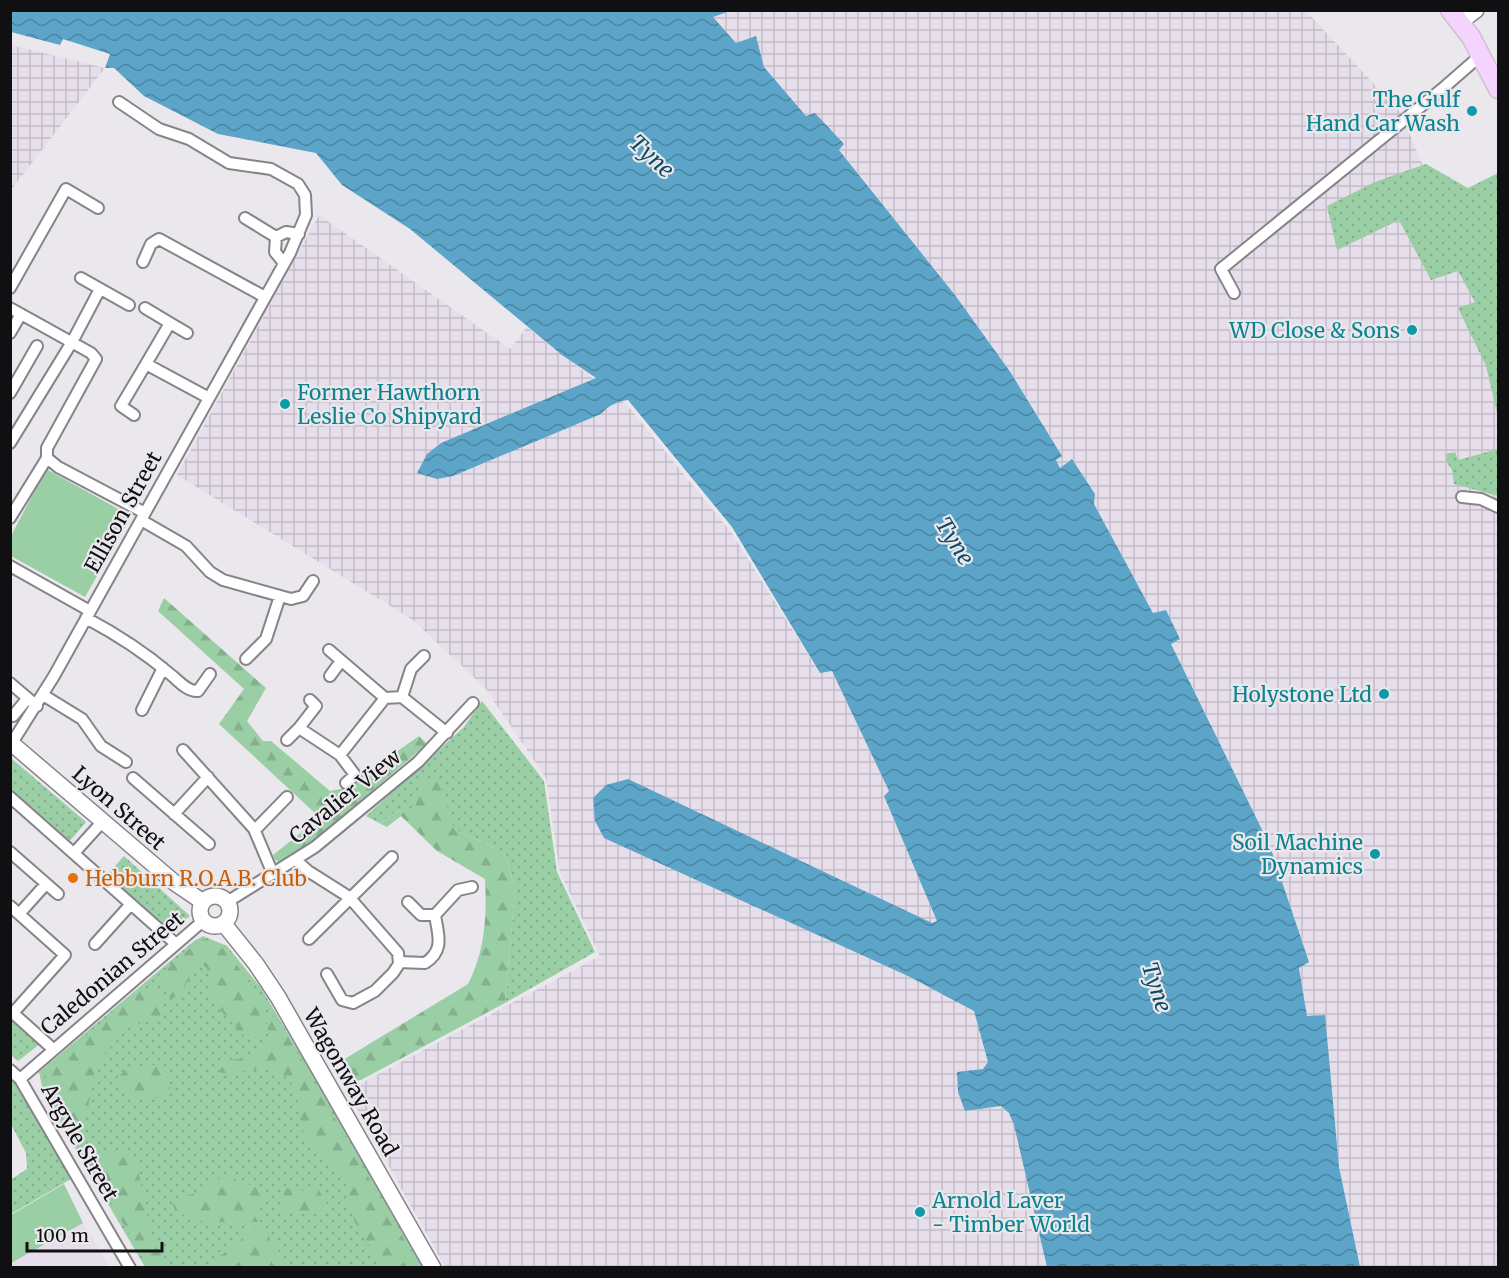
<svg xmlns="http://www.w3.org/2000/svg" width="1509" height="1278" viewBox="0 0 1509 1278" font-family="Merriweather,serif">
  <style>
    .built { fill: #e6deea }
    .industrial { fill: url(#industrial-grid) }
    .grass { fill: url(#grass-dots) }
    .forest { fill: url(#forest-firs) }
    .park { fill: #9acea5 }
    .water { fill: url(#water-waves) }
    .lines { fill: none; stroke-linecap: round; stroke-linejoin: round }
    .street-casing { stroke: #878489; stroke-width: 14 }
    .secondary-casing { stroke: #878489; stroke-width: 18 }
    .primary-casing { stroke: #c6c5c6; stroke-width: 21 }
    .street { stroke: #fff; stroke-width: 10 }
    .secondary { stroke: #fff; stroke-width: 15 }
    .primary { stroke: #f4d4fe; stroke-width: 18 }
    .culture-dot { fill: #0f9aa8; stroke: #ebe8ed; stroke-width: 2 }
    .food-dot { fill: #e8710a; stroke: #ebe8ed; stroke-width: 2 }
    .labels { text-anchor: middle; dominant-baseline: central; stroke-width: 4.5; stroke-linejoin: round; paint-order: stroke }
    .culture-label { font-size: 21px; fill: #0d838f; stroke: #ebe8ed; text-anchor: end }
    .street-label { font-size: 21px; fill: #100f11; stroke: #ebe8ed }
    .food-label { font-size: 21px; fill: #c56008; stroke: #ebe8ed; text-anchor: start }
    .water-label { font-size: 22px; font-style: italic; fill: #0f4b64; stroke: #ebe8ed }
  </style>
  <defs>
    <pattern id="industrial-grid" width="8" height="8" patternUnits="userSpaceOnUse" patternTransform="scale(1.5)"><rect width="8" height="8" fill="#e6deea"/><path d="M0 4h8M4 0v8" fill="none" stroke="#c4bdc8"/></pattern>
    <pattern id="grass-dots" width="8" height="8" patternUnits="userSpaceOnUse" patternTransform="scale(1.5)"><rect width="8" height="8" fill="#9acea5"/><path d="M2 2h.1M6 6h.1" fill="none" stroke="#84b08d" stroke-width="1.8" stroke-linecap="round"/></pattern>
    <pattern id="forest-firs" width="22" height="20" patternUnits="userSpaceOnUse" patternTransform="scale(1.5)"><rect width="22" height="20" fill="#9acea5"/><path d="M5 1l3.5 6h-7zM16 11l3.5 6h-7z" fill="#84b08d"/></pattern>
    <pattern id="water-waves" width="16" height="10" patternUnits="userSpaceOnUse" patternTransform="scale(1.5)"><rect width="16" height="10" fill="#5ca5c8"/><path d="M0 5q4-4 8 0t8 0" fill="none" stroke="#4b85a1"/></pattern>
  </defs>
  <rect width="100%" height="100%" fill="#ebe8ed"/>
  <path class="built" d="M 64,1184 L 83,1223 L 110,1267 L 11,1267 L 10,1215 Z"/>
  <path class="industrial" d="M 730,10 L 1306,11 L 1400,112 L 1498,340 L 1498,1267 L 1360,1267 L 1339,1167 L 1324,1015 L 1307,1017 L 1299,967 L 1309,962 L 1270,846 L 1170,644 L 1166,610 L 1154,614 L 1094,504 L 1095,494 L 1072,459 L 1060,468 L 1056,460 L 1062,455 L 1011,373 L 955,295 L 839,149 L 844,145 L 806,116 L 764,67 L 756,36 L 736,43 L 713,17 Z
    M 11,45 L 105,68 L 11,190 L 10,45 Z
    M 319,215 L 510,349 L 527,327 L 628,406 L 731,532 L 819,672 L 832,671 L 889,791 L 884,797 L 937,921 L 908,976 L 974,1011 L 988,1062 L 965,1111 L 1001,1106 L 1009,1113 L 1014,1125 L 1047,1267 L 445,1267 L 347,1091 L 600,956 L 560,873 L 546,778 L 485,688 L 413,620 L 177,475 Z"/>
  <path class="grass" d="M 1426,164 L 1468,188 L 1498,173 L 1498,417 L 1486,366 L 1458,308 L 1475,302 L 1458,271 L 1431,280 L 1399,220 L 1337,250 L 1327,206 L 1375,182 Z
    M 1498,449 L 1498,496 L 1454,484 L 1452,470 L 1446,461 L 1447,454 L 1455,452 L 1458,460 Z
    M 482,701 L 544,781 L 557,872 L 595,952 L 505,1003 L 515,890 L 505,853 L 454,829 L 421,781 L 415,806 L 407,811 L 395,812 L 381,824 L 366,816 L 464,727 Z
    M 12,759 L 86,822 L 69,842 L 11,791 Z
    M 124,856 L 190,916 L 172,931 L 107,875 Z
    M 203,936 L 227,946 L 261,988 L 372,1174 L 424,1267 L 145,1267 L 44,1095 L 39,1072 L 194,941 Z
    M 10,1015 L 40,1044 L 18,1061 L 11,1055 Z
    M 11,1077 L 18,1084 L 71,1179 L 11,1214 L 10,1180 L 27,1169 L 26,1153 L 11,1124 Z"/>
  <path class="forest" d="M 164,598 L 266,688 L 247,721 L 263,741 L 271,741 L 330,791 L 343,789 L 419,736 L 427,744 L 293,858 L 279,862 L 275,860 L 273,855 L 303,831 L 317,815 L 219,724 L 244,689 L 158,611 Z
    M 439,779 L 454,829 L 505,853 L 515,890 L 505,1003 L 361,1080 L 349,1082 L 342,1075 L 343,1060 L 468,984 C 485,952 487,915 485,879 L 437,851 L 401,816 L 387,827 L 381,824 L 395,812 L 407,811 L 415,806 L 420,781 Z
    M 204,939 L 226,950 L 266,1006 L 264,1013 L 265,1033 L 257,1038 L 245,1037 L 213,1002 L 207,968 L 201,964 C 190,973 186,987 177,997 L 170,998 L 157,977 L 195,944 Z
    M 151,988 L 160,997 L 164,1008 L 160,1017 L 127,1028 L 96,1064 L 84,1129 L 80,1135 L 73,1139 L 53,1104 L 45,1078 L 53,1063 L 140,991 Z
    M 271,1016 L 277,1018 L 420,1267 L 380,1267 C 375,1251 363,1239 356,1224 C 348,1206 351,1188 340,1172 C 329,1157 310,1148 303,1131 C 296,1112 302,1085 281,1073 C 265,1064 239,1074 222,1073 L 219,1070 L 226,1061 L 254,1056 L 270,1044 L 267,1022 Z
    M 162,1064 L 170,1088 L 156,1098 L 126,1096 L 117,1078 L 128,1068 Z
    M 116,1150 L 136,1160 L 150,1231 L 169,1267 L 148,1267 L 85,1157 Z
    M 231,1174 L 238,1182 L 263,1188 C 265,1201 258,1208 259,1222 L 204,1222 L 175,1212 L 173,1204 L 181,1196 C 200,1196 212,1179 231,1174 Z
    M 289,1188 L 294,1192 L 318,1189 L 328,1205 L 314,1215 L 284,1211 L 283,1189 Z
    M 253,1226 L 269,1229 L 269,1238 L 289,1265 L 287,1267 L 215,1267 L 209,1263 L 235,1246 Z"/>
  <path class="park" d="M 46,469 L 131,516 L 85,597 L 11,556 L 11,536 Z
    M 64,1184 L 83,1223 L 11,1263 L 11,1215 Z"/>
  <path class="water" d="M 10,11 L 730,11 L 713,17 L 736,43 L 756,36 L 764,67 L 806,116 L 815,113 L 844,144 L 839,150 L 955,295 L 1011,373 L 1062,456 L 1056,460 L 1060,468 L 1072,459 L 1095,494 L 1094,504 L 1153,613 L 1166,610 L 1180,639 L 1171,644 L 1270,846 L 1309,962 L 1299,968 L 1307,1016 L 1325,1015 L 1339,1167 L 1360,1267 L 1047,1267 L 1014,1125 L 1009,1113 L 1001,1106 L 965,1111 L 958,1092 L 957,1072 L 983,1069 L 988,1062 L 974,1011 L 908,976 L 604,838 L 595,821 L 593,798 L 606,785 L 628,779 L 932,923 L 937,921 L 884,796 L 889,791 L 832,671 L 820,673 L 732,527 L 628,400 C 616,402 609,405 601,414 L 453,476 L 437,479 L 417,473 L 427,454 L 441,443 L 596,378 L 562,355 L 410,229 L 342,185 L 316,153 L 218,134 L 144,96 L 114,68 L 105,68 L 110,54 L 63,39 L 60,45 L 11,32 Z"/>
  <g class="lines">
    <g class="street-casing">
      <path id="street" d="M 245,218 L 276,237
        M 143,262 L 151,244 L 159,239 L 265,297
        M 284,263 L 275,252 L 276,237 L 286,232 L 299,234
        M 81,278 L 129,305
        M 10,288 L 66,189 L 98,208
        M 1234,293 L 1221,269 L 1441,90 L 1481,55
        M 10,308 L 91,353 L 96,359 L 47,448 L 47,458 L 10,518
        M 145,308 L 170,323 L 146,364 L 209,398
        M 170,323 L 187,333
        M 10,333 L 21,314
        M 10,393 L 37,346
        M 134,415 L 121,406 L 146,364
        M 10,443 L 72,342 L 100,289
        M 47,458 L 58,467 L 145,513
        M 1462,497 L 1481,499 L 1498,507
        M 141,520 L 186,546 L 210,572 L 223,580 L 291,599 L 303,596 L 313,581
        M 10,566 L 90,611
        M 86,618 C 116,634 144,652 170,674 C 178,680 187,692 198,691 L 210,674
        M 329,650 L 385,698
        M 246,659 L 266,639 L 280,596
        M 330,676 L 341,661
        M 10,683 L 37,706
        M 43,695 L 82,719 L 101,746 L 126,762
        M 402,697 L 411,669 L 424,656
        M 310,700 L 316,706 L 299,728 L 340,755 L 385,698 L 402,697 L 447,733
        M 142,710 L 163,668
        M 13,716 L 27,699
        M 287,740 L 299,728
        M 10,746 L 54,676 L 290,253 L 306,215 L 305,195 L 298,184 L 271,169 L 229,163 L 189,139 L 159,129 L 119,102
        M 183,750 L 254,829 L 273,874
        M 340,755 L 355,775 L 346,783
        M 133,778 L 209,844
        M 10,797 L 176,944
        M 174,814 L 208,777
        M 255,830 L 287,797
        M 10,852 L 58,894
        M 74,853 L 103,821
        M 297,861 L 308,871 L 349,897 L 398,953 L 399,964 L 393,973 L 375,991 L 353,1003 L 342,1000 L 327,974
        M 227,902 L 315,847 L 418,762 L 473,703
        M 408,902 L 421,915 L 435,915 L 458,890 L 472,887
        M 10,906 L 65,955 L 13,1013 L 53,1049
        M 19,914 L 46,884
        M 309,939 L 392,857
        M 95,944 L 131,904
        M 399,962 L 425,963 C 445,950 438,935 435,915
        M 10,1070 L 20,1079 L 130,1268
        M 20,1079 L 203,921"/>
    </g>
    <g class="secondary-casing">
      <path id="secondary" d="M 1460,22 L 1476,10
        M 10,742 L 175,883 L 203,902
        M200 911a15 15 0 1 1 30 0a15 15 0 1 1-30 0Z
        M 224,924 L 256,964 L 278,997 L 433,1268"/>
    </g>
    <g class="primary-casing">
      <path id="primary" d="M 1450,10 L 1471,37 L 1498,89"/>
    </g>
    <use href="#street" class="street"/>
    <use href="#secondary" class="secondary"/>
    <use href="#primary" class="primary"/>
  </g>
  <g class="culture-dot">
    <circle cx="1472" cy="111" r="6"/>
    <circle cx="1412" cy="330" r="6"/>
    <circle cx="285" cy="404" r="6"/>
    <circle cx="1384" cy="694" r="6"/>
    <circle cx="1375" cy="854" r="6"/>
    <circle cx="920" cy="1212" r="6"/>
  </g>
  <circle class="food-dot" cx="73" cy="878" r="6"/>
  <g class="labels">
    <g class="culture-label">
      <text x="1460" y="99">The Gulf<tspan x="1460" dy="24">Hand Car Wash</tspan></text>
      <text x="1400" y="330">WD Close &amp; Sons</text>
      <text x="297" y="392" text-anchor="start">Former Hawthorn<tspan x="297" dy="24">Leslie Co Shipyard</tspan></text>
      <text x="1372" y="694">Holystone Ltd</text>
      <text x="1363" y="842">Soil Machine<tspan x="1363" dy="24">Dynamics</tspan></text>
      <text x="932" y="1200" text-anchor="start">Arnold Laver<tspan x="932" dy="24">- Timber World</tspan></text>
    </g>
    <g class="street-label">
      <text transform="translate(123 512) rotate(-61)">Ellison Street</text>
      <text transform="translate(345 796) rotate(-39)">Cavalier View</text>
      <text transform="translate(119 808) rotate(41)">Lyon Street</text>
      <text transform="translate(112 973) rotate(-40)">Caledonian Street</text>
      <text transform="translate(351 1082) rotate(60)">Wagonway Road</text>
      <text transform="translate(80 1142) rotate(60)">Argyle Street</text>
    </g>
    <g class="food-label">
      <text x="85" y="878">Hebburn R.O.A.B. Club</text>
    </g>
    <g class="water-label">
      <text transform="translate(652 156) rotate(43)">Tyne</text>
      <text transform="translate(955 541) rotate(58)">Tyne</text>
      <text transform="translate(1157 987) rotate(72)">Tyne</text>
    </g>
  </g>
  <rect width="1509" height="1278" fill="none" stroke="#100f11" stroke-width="24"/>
  <path d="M27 1242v9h135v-9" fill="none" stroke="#100f11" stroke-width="3"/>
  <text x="36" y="1242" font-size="18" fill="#100f11" stroke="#ebe8ed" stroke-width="4.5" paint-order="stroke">100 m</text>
</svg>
